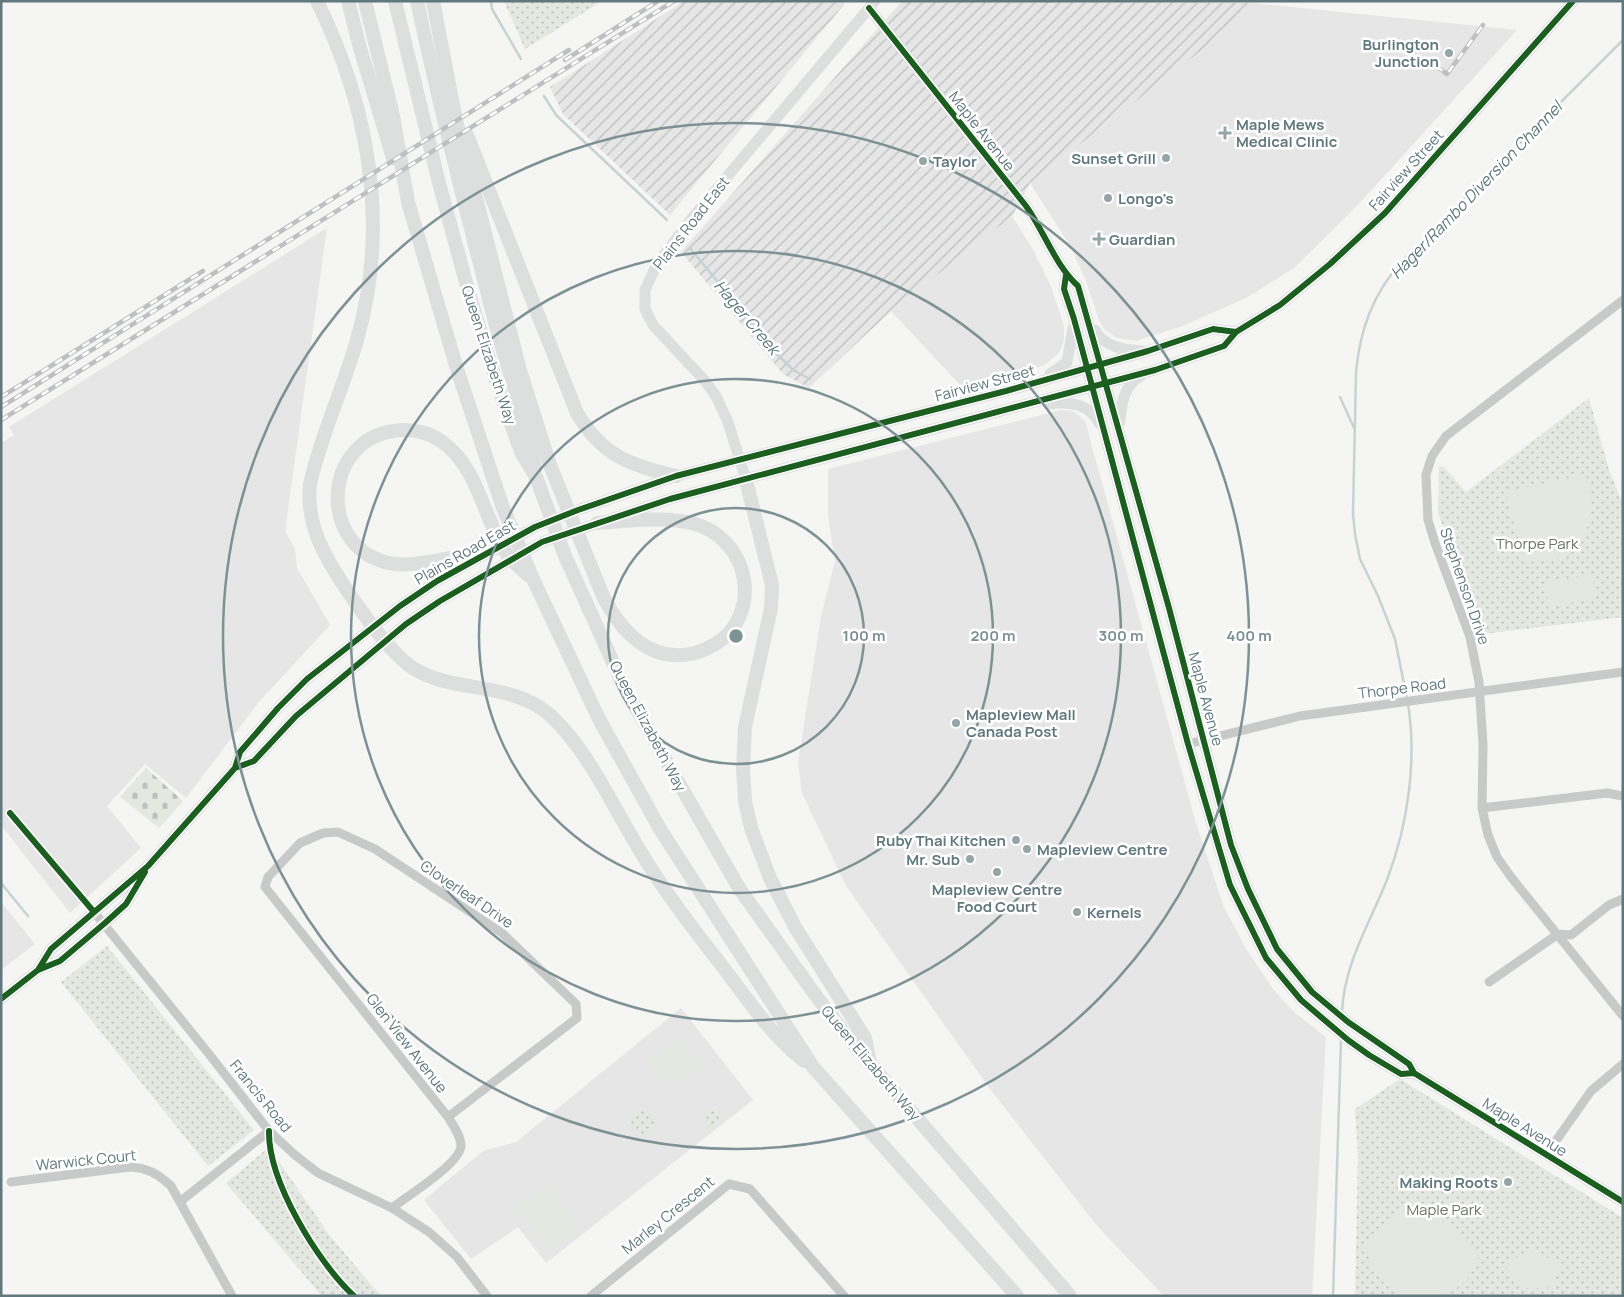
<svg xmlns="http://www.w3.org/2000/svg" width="1624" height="1297" viewBox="0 0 1624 1297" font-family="Manrope,sans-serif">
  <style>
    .built { fill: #e5e6e5 }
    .industrial { fill: url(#industrial-furrows) }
    .cemetery { fill: url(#cemetery-stones) }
    .park { fill: url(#park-dots) }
    .pitch { fill: #e5e7e1 }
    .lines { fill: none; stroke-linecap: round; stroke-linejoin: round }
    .stream { stroke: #c7d3d3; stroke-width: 2.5 }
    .minor { stroke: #c8caca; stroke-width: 9 }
    .major { stroke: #dddfdf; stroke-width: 11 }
    .highway { stroke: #dddfdf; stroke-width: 14 }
    .rail-casing { stroke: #bebfc0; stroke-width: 4.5 }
    .rail { stroke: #fff; stroke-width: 2.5; stroke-dasharray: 8; stroke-linecap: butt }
    .cycleway-casing { stroke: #fff; stroke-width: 9 }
    .cycleway { stroke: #1b5e20; stroke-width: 6 }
    .ring { fill: none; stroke: #7e9195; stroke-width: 2.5 }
    .poi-dot { fill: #95a4a7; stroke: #fff; stroke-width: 2 }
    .labels { text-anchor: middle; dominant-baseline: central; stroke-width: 5; stroke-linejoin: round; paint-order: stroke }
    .poi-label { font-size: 15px; font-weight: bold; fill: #61797e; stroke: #fff; text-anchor: start }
    .street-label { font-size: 15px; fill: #61797e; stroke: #fff }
    .park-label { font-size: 15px; fill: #6a7660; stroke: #fff }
    .water-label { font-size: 16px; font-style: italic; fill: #5c7879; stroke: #fff }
    .centre { fill: #7e9195; stroke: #fff; stroke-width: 2.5 }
    .ring-label { font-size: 15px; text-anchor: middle; font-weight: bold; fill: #7e9195; stroke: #fff; stroke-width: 5; stroke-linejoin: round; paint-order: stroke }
  </style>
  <defs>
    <pattern id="industrial-furrows" width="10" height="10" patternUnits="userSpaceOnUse" patternTransform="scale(1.25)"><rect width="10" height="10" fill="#e5e6e5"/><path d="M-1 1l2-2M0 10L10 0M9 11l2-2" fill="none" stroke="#bdbfbf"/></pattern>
    <pattern id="cemetery-stones" width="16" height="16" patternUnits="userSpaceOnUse" patternTransform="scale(1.25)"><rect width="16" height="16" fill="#e5e7e1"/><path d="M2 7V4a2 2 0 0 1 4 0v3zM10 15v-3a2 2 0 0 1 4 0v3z" fill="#bdc0bc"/></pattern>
    <pattern id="park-dots" width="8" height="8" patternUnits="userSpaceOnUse" patternTransform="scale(1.25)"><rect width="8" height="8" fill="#e5e7e1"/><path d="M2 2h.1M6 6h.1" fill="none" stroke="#bdc0bc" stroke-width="1.8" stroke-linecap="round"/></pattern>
  </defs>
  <rect width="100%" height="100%" fill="#f5f5f4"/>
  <path class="built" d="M 1254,3 L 1517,30 L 1356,207 L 1294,268 L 1246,298 L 1180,327 L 1136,341 L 1117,338 L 1105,330 L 1099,320 L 1086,281 L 1071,247 L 1030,183 L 1215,40 Z
    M 1012,216 L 1032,248 L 1050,284 L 1064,326 L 1064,341 L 1059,353 L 1045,365 L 963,388 L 891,311 Z
    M 327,228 L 285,531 L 295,549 L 297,568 L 330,625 L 258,703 L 186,798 L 145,764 L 107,806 L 141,848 L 70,913 L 1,825 L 1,443 L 14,435 L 9,427 Z
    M 1061,410 L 1073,411 L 1085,421 L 1196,823 L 1223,905 L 1246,949 L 1273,989 L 1294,1012 L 1326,1037 L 1312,1296 L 1164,1296 L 1098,1227 L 990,1089 L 846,886 L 802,793 L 798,763 L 821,616 L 835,561 L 828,516 L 828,469 Z
    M 1,902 L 35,944 L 1,970 Z
    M 681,1008 L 753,1100 L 546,1263 L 518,1227 L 471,1259 L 424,1200 L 483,1151 L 516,1142 Z"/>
  <path class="industrial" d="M 684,1 L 847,1 L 670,215 L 563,114 L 550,87 Z
    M 902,1 L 1254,3 L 1215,40 L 1030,183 L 1012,216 L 891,311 L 809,388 L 783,374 L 681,252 Z"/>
  <path class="cemetery" d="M 146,768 L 183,801 L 159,828 L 120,797 Z"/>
  <path class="park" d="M 504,1 L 602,1 L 525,49 Z
    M 1589,398 L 1609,470 L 1623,504 L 1623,617 L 1482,634 L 1438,513 L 1439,466 L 1444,467 L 1466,492 Z
    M 107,946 L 254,1130 L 208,1166 L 61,982 Z
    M 1400,1079 L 1623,1218 L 1623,1296 L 1355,1296 L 1358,1153 L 1355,1109 Z
    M 644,1109 L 657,1124 L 647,1135 L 641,1135 L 630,1121 L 630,1115 Z
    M 713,1109 L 720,1113 L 723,1120 L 711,1129 L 706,1125 L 703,1117 Z
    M 269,1147 L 330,1236 L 381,1296 L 322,1296 L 226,1183 Z"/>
  <path class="pitch" d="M 1586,474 L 1592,499 L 1589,524 L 1578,545 L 1559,558 L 1525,563 L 1507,497 L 1509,491 Z
    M 1592,575 L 1596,599 L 1549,606 L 1545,583 Z
    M 671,1040 L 680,1040 L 705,1067 L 685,1081 L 664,1080 L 648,1060 Z
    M 544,1184 L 580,1228 L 553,1250 L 517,1206 Z
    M 1412,1201 L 1420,1201 L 1479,1255 C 1465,1297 1442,1296 1404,1296 C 1383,1287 1370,1270 1366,1247 Z
    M 1533,1251 L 1538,1252 L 1558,1264 L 1560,1273 L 1554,1279 L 1559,1284 L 1546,1288 L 1521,1288 L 1505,1265 L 1506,1262 Z"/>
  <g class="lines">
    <path class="stream" d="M 491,1 L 492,9 L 521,59
      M 544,96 L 556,115 L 667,220
      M 690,248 L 777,354 L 793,370 L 810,379
      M 1340,397 L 1354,428
      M 1407,699 L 1395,639 L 1378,596 L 1360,559 L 1355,534 L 1353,514 L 1356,372 C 1360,329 1373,294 1402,261 L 1623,40
      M 1,883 L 28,916
      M 1342,1012 C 1344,962 1371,922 1388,877 C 1408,824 1417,760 1408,704
      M 1333,1296 L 1341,1040"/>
    <path class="minor" d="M 1623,300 L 1446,436 L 1432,456 L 1426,475 L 1428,520 L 1435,543 L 1470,637 L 1479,682 L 1483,745 L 1482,808 L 1488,835 L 1497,857 L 1511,877 L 1623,1016
      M 1188,744 L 1300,716 L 1623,672
      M 1482,808 L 1607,793 L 1623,796
      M 94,912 L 209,1054 L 269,1131 L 295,1155 L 318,1173 L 392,1208 L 429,1232 L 457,1257 L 487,1296
      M 1489,982 L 1558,934 L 1571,935 L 1609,905 L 1623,899
      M 1546,1155 L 1591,1091 L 1623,1064
      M 11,1182 L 130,1167 C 148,1168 158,1174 171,1186 L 232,1296
      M 181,1201 L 269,1131
      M 392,1208 C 407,1196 460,1164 461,1146 C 461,1136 453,1125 448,1117 L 265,887 L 268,877 L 300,843 L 323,833 L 338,832 L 375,849 L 502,933 L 576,1004 L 577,1018 L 448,1117
      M 591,1296 L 729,1184 L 750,1189 L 844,1296"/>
    <path class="major" d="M 869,8 L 1026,206 C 1044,231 1055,265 1078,286 L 1169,608 L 1231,845 L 1248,889 L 1277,949 L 1312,992 L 1348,1022 L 1409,1064 L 1414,1073 L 1623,1202
      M 1066,275 L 1064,289 L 1074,319 L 1188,744 L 1230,885 L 1266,958 L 1301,1000 L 1348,1040 L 1369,1055 L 1401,1074 L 1414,1073
      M 1095,330 C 1104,347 1124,350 1142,351
      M 1050,374 L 1067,362 L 1073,328
      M 1049,404 C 1069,401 1089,403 1099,423
      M 1120,422 C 1121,404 1124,385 1141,376
      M 746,480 L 728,422 L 716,396 L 705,381 L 653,325 L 645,309 L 645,290 L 657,264 L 693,217 L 875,1
      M 235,768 L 254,761 L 296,716 L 406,624 L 440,601 L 542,542 L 670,499 L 1155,370 L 1224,346 L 1236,332 L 1280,305 L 1330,264 L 1385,213 L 1573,1
      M 38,970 L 51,949 L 148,866 L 235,768 L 240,752 L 278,708 L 307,679 L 400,606 L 437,581 L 535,527 L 578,510 L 676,476 L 1006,391 L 1148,351 L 1213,329 L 1236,332
      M 1,999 L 38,970 L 60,961 L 105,923 L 126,904 L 145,871"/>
    <path class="highway" d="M 317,1 C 369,107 390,225 357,340 C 343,389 321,435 310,484 C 308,503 311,521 318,539 C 332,572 387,655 418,671 C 458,693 512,682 550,715 C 587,749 610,801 636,844 C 662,889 694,930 726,971 C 750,1003 772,1036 804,1061
      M 348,1 L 360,48 L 393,158
      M 365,1 L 393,116 L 408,202 L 457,369 L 503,508 L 533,579 L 599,719 L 660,829 L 813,1067 L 1017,1296
      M 395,1 L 439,183 L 470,297 L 497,384 L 521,452 L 536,477 L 565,556 L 625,689 L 739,888 L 819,1000 L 855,1046 L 1070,1296
      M 417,1 C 440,109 467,215 495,322 C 508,371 526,419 535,468
      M 433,1 L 456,120 L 520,370 L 550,465 L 603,596 C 621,632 651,664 695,653 C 708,649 721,642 730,632 C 761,594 741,537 695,524 C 664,516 628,521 597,523
      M 467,135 L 577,413 C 602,456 630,465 676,476
      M 746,480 L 772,585 L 771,608 L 745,727 L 743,770 L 745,801 L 751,828 L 770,878 L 795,927 L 865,1038 L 870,1063
      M 496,548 C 470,553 420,567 395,564 C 315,553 320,434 402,430 C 416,430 430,433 441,441 C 479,467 483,519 507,554 C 512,562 522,569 528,575"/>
    <g class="rail-casing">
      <path id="rail" d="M 565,60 L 658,1
        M 1436,66 L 1447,74 L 1483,25
        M 1,397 L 203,271
        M 1,407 L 569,50
        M 1,420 L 674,1"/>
    </g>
    <use href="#rail" class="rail"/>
    <g class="cycleway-casing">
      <path id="cycleway" d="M 869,8 L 1026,206 C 1044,231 1055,265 1078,286 L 1169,608 L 1231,845 L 1248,889 L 1277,949 L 1312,992 L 1348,1022 L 1409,1064 L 1414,1073 L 1623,1202
        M 1066,275 L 1064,289 L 1074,319 L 1188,744 L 1230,885 L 1266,958 L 1301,1000 L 1348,1040 L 1369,1055 L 1401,1074 L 1414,1073
        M 235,768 L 254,761 L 296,716 L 406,624 L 440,601 L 542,542 L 670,499 L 1155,370 L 1224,346 L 1236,332 L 1280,305 L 1330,264 L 1385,213 L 1573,1
        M 10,813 L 94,912
        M 38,970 L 51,949 L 148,866 L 235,768 L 240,752 L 278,708 L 307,679 L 400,606 L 437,581 L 535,527 L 578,510 L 676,476 L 1006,391 L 1148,351 L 1213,329 L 1236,332
        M 1,999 L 38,970 L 60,961 L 105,923 L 126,904 L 145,872
        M 269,1131 C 268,1181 318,1263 354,1296"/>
    </g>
    <use href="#cycleway" class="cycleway"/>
  </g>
  <g class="ring">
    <circle cx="736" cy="636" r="128"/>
    <circle cx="736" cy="636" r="257"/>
    <circle cx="736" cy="636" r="385"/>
    <circle cx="736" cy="636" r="513"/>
  </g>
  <g class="poi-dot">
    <circle cx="1449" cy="53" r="5"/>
    <path d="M1222.5 125.5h5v5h5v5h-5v5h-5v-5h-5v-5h5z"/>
    <circle cx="1166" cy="158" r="5"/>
    <circle cx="923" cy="161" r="5"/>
    <circle cx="1108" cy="198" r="5"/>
    <path d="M1096.5 231.5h5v5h5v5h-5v5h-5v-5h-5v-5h5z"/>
    <circle cx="956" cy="723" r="5"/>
    <circle cx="1016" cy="840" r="5"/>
    <circle cx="1027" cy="849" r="5"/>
    <circle cx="970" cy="859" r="5"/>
    <circle cx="997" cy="872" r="5"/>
    <circle cx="1077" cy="912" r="5"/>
    <circle cx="1508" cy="1182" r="5"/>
  </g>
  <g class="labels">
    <g class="poi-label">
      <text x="1439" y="44" text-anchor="end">Burlington<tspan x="1439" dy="17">Junction</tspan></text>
      <text x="1236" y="124">Maple Mews<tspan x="1236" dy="17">Medical Clinic</tspan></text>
      <text x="1156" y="158" text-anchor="end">Sunset Grill</text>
      <text x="933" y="161">Taylor</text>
      <text x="1118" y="198">Longo's</text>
      <text x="1109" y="239">Guardian</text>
      <text x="966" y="714">Mapleview Mall<tspan x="966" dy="17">Canada Post</tspan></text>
      <text x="1006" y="840" text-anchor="end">Ruby Thai Kitchen</text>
      <text x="1037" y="849">Mapleview Centre</text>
      <text x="960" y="859" text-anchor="end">Mr. Sub</text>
      <text x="997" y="889" text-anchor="middle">Mapleview Centre<tspan x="997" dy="17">Food Court</tspan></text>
      <text x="1087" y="912">Kernels</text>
      <text x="1498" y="1182" text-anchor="end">Making Roots</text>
    </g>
    <g class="street-label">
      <text transform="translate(982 131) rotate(52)">Maple Avenue</text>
      <text transform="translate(1406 170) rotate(-48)">Fairview Street</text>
      <text transform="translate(691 223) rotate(-52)">Plains Road East</text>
      <text transform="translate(489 355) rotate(72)">Queen Elizabeth Way</text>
      <text transform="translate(985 383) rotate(-15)">Fairview Street</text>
      <text transform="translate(465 552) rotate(-30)">Plains Road East</text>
      <text transform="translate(1465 586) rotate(71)">Stephenson Drive</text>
      <text transform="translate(1402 688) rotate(-7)">Thorpe Road</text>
      <text transform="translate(1206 699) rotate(75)">Maple Avenue</text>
      <text transform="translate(648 726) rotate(62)">Queen Elizabeth Way</text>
      <text transform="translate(467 894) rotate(34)">Cloverleaf Drive</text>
      <text transform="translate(407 1043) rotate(52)">Glen View Avenue</text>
      <text transform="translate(871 1063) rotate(50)">Queen Elizabeth Way</text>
      <text transform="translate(261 1096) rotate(51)">Francis Road</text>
      <text transform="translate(1525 1127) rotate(32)">Maple Avenue</text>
      <text transform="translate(86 1160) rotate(-6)">Warwick Court</text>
      <text transform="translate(668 1215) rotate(-39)">Marley Crescent</text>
    </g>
    <g class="park-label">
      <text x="1537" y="543">Thorpe Park</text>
      <text x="1444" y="1209">Maple Park</text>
    </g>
    <g class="water-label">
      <text transform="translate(1476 190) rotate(-46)">Hager/Rambo Diversion Channel</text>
      <text transform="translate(747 317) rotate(50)">Hager Creek</text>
    </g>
  </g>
  <circle cx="736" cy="636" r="8" class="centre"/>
  <g class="ring-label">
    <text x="864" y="641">100 m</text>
    <text x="993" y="641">200 m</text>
    <text x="1121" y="641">300 m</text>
    <text x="1249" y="641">400 m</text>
  </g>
  <rect width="1624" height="1297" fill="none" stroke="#61797e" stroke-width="5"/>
</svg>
